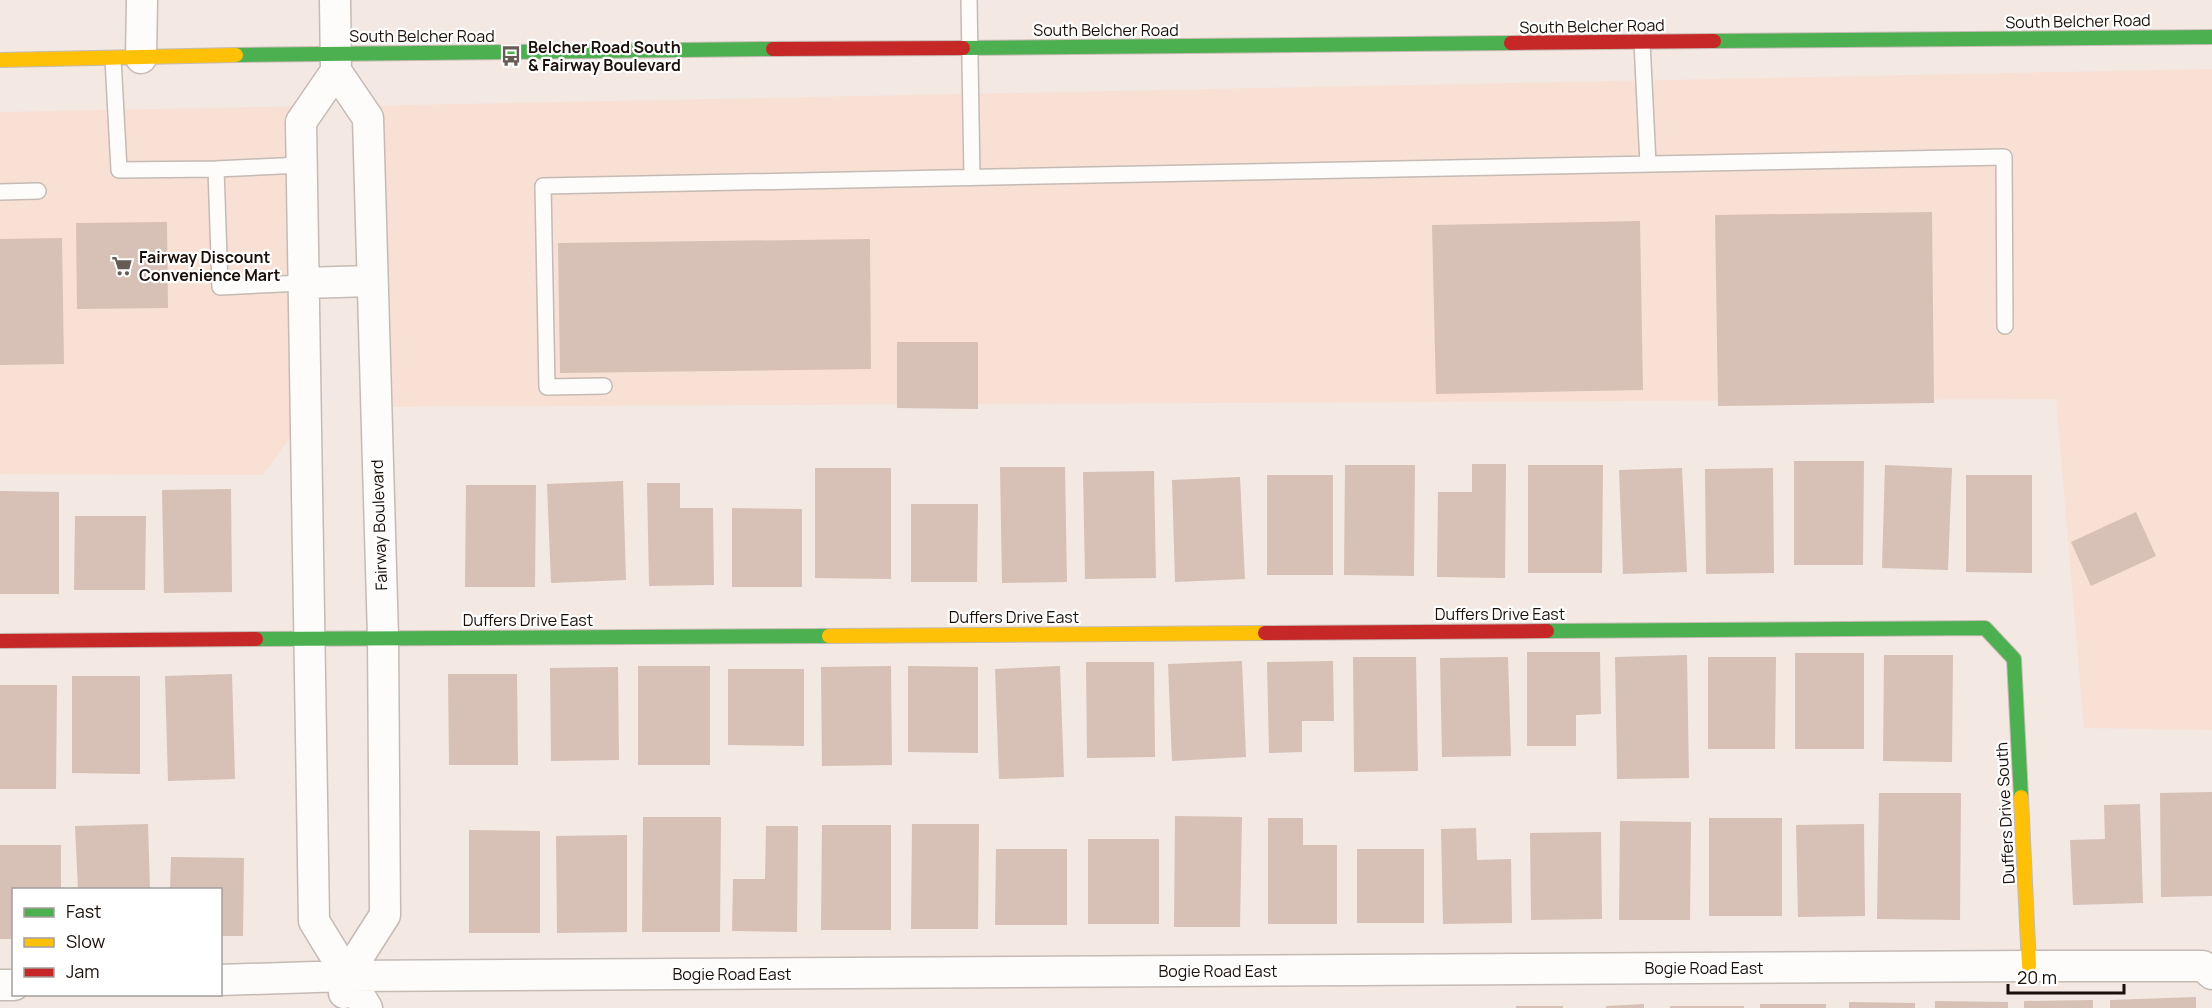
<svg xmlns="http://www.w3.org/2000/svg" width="2212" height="1008" viewBox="0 0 2212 1008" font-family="Manrope,sans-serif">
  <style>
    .built { fill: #f8e0d5 }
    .building { fill: #d7c0b5 }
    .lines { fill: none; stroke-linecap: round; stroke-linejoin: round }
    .lane-casing { stroke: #c5bab4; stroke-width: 18 }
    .street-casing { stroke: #c5bab4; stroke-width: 33 }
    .fast-casing { stroke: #c5bab4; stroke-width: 16 }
    .slow-casing { stroke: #c5bab4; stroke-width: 16 }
    .jam-casing { stroke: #c5bab4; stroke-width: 16 }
    .lane { stroke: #fdfcfb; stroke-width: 15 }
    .street { stroke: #fdfcfb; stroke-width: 30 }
    .fast { stroke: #4caf50; stroke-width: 14 }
    .slow { stroke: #ffc107; stroke-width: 14 }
    .jam { stroke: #c62828; stroke-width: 14 }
    .labels { text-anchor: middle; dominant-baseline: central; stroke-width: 4.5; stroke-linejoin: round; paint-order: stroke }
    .street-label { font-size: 16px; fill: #1b0f0a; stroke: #fff }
    .poi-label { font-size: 16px; font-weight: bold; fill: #1b0f0a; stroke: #fff; text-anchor: start }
  </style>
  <rect width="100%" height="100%" fill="#f3e8e2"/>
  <path class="built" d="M 2212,69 L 2212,730 L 2084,728 L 2056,399 L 363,407 L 359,106 Z
    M 314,106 L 312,407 L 263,475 L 0,474 L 0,112 Z"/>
  <path class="building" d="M 1932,212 L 1934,403 L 1718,406 L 1715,215 Z
    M 1640,221 L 1643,390 L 1436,394 L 1432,225 Z
    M 167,222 L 168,308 L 77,309 L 76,223 Z
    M 62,238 L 64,364 L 0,365 L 0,239 Z
    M 870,239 L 871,369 L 560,373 L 558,243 Z
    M 897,342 L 978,342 L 978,409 L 897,408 Z
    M 1794,461 L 1864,461 L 1863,565 L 1794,565 Z
    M 1472,464 L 1506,464 L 1505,578 L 1437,577 L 1438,492 L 1472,492 Z
    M 1345,465 L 1415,465 L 1414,576 L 1344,575 Z
    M 1528,465 L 1603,465 L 1602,573 L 1528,573 Z
    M 1885,465 L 1952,468 L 1948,570 L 1882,568 Z
    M 1000,467 L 1065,467 L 1067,582 L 1002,583 Z
    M 815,468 L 891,468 L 891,579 L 815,578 Z
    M 1682,468 L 1687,572 L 1623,574 L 1619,470 Z
    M 1773,468 L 1774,573 L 1706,574 L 1705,469 Z
    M 1154,471 L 1156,578 L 1085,579 L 1083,472 Z
    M 1267,475 L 1333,475 L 1333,575 L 1267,575 Z
    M 1966,475 L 2032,475 L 2032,573 L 1966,572 Z
    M 1240,477 L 1245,579 L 1175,582 L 1172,480 Z
    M 623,481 L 626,580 L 551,583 L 547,484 Z
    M 647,483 L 680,483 L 680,508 L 713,508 L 714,585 L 649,586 Z
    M 466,485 L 536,485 L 535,587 L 465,587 Z
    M 231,489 L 232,592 L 164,593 L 162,490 Z
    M 0,491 L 59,492 L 59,594 L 0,594 Z
    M 911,504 L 978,504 L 977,582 L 911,582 Z
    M 732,508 L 802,509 L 802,587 L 732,587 Z
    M 2136,512 L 2156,556 L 2091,586 L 2071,542 Z
    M 75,516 L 146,516 L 145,590 L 74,590 Z
    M 1527,652 L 1600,652 L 1601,714 L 1576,715 L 1576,746 L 1527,746 Z
    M 1795,653 L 1864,653 L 1864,749 L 1795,749 Z
    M 1687,655 L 1689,778 L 1617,779 L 1615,657 Z
    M 1884,655 L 1953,655 L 1952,762 L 1883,761 Z
    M 1353,657 L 1416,657 L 1418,771 L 1354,772 Z
    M 1508,657 L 1511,756 L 1442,757 L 1440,658 Z
    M 1708,657 L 1776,657 L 1775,749 L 1708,749 Z
    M 1242,661 L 1246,757 L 1172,761 L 1168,664 Z
    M 1333,661 L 1334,721 L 1302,721 L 1302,752 L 1269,753 L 1267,662 Z
    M 1086,662 L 1154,662 L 1155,757 L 1087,758 Z
    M 638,666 L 710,666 L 710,765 L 638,765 Z
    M 891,666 L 892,765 L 822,766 L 821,667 Z
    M 908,666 L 978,667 L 978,753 L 908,752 Z
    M 1060,666 L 1064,777 L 999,779 L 995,669 Z
    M 618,667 L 619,760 L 551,761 L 550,668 Z
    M 728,669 L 804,669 L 804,746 L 728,745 Z
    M 232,674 L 235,779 L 168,781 L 165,676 Z
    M 448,674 L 517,674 L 518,765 L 449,765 Z
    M 72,676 L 140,676 L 140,774 L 72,773 Z
    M 0,685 L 57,685 L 56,789 L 0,789 Z
    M 2212,792 L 2212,896 L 2161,897 L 2160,793 Z
    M 1879,793 L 1961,793 L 1960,920 L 1877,919 Z
    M 2140,804 L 2143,903 L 2073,905 L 2070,840 L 2105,839 L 2104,805 Z
    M 1175,816 L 1242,817 L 1240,927 L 1174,927 Z
    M 643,817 L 721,817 L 720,932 L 642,932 Z
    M 1268,818 L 1303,818 L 1303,845 L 1337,845 L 1337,924 L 1268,924 Z
    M 1709,818 L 1782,818 L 1782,916 L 1709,916 Z
    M 1620,821 L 1691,822 L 1690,920 L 1619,920 Z
    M 148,824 L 150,890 L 78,890 L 75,826 Z
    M 912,824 L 979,824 L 978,929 L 911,929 Z
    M 1864,824 L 1865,916 L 1798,917 L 1796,825 Z
    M 822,825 L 891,825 L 891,930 L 821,930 Z
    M 766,826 L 798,826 L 797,932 L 732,931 L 733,879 L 765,879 Z
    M 1476,828 L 1477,860 L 1511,859 L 1512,923 L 1443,924 L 1441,829 Z
    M 469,830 L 540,831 L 540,933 L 469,933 Z
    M 1601,832 L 1602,919 L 1531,920 L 1530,833 Z
    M 627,835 L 627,932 L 557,933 L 556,836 Z
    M 1088,839 L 1159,839 L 1159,924 L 1088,924 Z
    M 0,845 L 61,845 L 61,890 L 14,890 L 14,939 L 0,939 Z
    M 996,849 L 1067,849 L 1067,925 L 995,925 Z
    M 1357,849 L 1424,849 L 1424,923 L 1357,923 Z
    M 171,857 L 244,858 L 243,936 L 220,936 L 220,890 L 170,890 Z
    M 2196,997 L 2196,1008 L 2110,1008 L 2110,1000 Z
    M 2093,1000 L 2093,1008 L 2024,1008 L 2024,1001 Z
    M 1935,1001 L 2008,1002 L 2008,1008 L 1935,1008 Z
    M 1849,1002 L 1915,1003 L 1915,1008 L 1849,1008 Z
    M 1644,1004 L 1644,1008 L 1606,1008 L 1606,1006 Z
    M 1760,1004 L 1826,1004 L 1826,1008 L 1760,1008 Z
    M 1516,1006 L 1563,1006 L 1563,1008 L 1516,1008 Z
    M 1670,1006 L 1744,1006 L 1744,1008 L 1670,1008 Z"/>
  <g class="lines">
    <g class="lane-casing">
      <path id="lane" d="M 969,0 L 972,177
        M 1642,42 L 1648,164
        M 113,59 L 119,170 L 216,169
        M 301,165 L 216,169 L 220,287 L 303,283
        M 0,192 L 38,191
        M 604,386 L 547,387 L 543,186 L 2004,157 L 2005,326"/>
    </g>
    <g class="street-casing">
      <path id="street" d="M 335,0 L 336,71 L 301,122 L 314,921 L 367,1008
        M 141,58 L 142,0
        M 336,71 L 368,118 L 383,637 L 385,915 L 346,976 L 344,993
        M 303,283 L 372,281
        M 220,980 L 346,976 L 2029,966 L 2203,966 L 2212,974
        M 0,985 L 14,985"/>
    </g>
    <g class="fast-casing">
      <path id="fast" d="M 1714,41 L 2212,37
        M 963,48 L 1511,43
        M 236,55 L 773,49
        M 1547,631 L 1985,628 L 2014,659 L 2021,797
        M 256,639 L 829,636"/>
    </g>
    <g class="slow-casing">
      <path id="slow" d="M 0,60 L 236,55
        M 829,636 L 1265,633
        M 2021,797 L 2029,966"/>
    </g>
    <g class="jam-casing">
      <path id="jam" d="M 1511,43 L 1714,41
        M 773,49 L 963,48
        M 1265,633 L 1547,631
        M 0,641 L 256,639"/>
    </g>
    <use href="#lane" class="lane"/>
    <use href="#street" class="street"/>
    <use href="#fast" class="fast"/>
    <use href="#slow" class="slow"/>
    <use href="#jam" class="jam"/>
  </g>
  <defs>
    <g id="bus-bare" transform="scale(1.62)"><path d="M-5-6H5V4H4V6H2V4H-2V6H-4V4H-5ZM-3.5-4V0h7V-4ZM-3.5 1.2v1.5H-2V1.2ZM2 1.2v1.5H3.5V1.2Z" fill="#675b56" stroke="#fff" stroke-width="2.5" paint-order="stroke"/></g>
    <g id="supermarket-bare" transform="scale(1.62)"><path d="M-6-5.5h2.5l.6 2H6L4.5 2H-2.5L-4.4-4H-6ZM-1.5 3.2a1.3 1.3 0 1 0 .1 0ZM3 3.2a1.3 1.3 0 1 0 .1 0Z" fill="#675b56" stroke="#fff" stroke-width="2.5" paint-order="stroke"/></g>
  </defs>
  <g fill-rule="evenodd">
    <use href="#bus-bare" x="511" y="56"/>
    <use href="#supermarket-bare" x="122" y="266"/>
  </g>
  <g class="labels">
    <g class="street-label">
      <text transform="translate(2078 21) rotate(-1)">South Belcher Road</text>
      <text transform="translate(1592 26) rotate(-1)">South Belcher Road</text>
      <text x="1106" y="30">South Belcher Road</text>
      <text x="422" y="36">South Belcher Road</text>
      <text transform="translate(379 525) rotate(-92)">Fairway Boulevard</text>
      <text x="1500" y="614">Duffers Drive East</text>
      <text x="1014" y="617">Duffers Drive East</text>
      <text x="528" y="620">Duffers Drive East</text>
      <text transform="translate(2005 813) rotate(-93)">Duffers Drive South</text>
      <text x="1704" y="968">Bogie Road East</text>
      <text x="1218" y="971">Bogie Road East</text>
      <text x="732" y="974">Bogie Road East</text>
    </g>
    <g class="poi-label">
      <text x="528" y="47">Belcher Road South<tspan x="528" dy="18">&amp; Fairway Boulevard</tspan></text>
      <text x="139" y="257">Fairway Discount<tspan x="139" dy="18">Convenience Mart</tspan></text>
    </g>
  </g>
  <rect x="12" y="888" width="210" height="108" fill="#ffffff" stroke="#a49f9d" stroke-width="1.5"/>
  <rect x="24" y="908" width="30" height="9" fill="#4caf50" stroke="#a49f9d" stroke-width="1.5"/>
  <text x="66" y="918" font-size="18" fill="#1b0f0a">Fast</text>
  <rect x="24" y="938" width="30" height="9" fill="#ffc107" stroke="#a49f9d" stroke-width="1.5"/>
  <text x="66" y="948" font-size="18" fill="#1b0f0a">Slow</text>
  <rect x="24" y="968" width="30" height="9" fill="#c62828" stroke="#a49f9d" stroke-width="1.5"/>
  <text x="66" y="978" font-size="18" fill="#1b0f0a">Jam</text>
  <path d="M2008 984v9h116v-9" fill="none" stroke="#1b0f0a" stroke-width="3"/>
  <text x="2017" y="984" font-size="18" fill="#1b0f0a" stroke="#ffffff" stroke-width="4.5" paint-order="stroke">20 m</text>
</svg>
